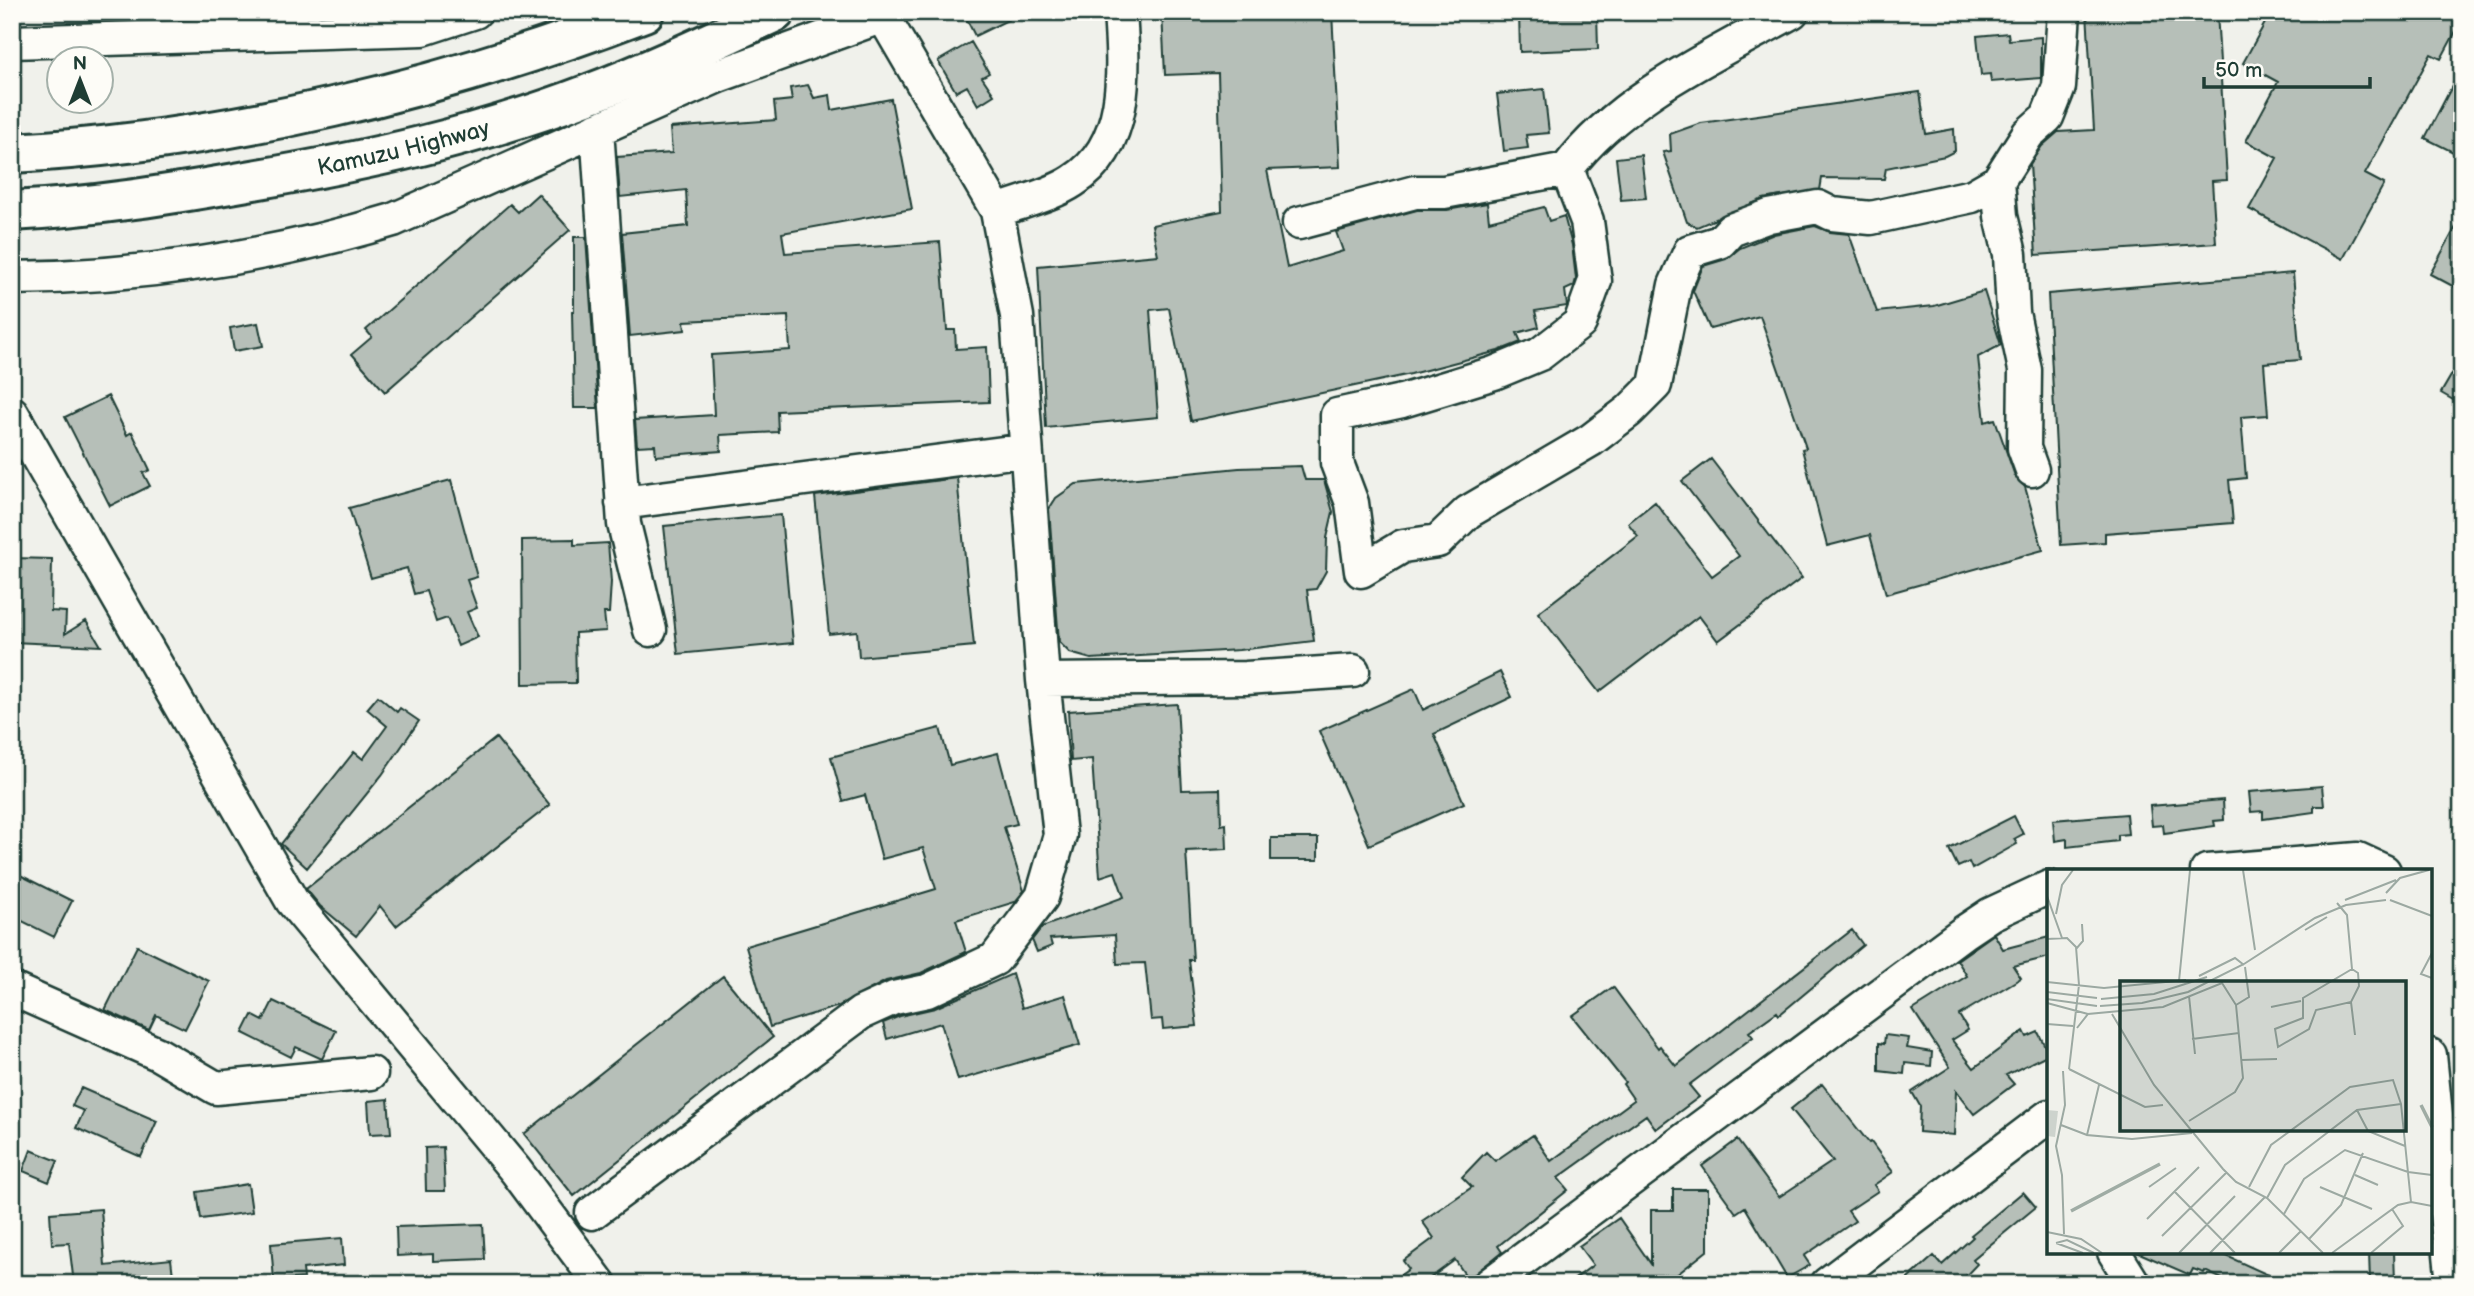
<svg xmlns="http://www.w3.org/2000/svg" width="2474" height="1296" viewBox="0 0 2474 1296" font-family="'Balsamiq Sans',sans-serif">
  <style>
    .building { fill: #b6bfb8; stroke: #1f3d34; stroke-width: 2 }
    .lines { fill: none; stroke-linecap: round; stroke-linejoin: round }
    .minor-casing { stroke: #1f3d34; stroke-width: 37 }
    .highway-casing { stroke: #1f3d34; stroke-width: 44 }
    .minor { stroke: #fdfcf7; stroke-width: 32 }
    .highway { stroke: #fdfcf7; stroke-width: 38 }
    .labels { text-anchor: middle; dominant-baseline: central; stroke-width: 6; stroke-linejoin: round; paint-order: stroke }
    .street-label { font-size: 23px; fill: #1f3d34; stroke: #fdfcf7 }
    .inset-river { fill: none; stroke: #9faca4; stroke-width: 3.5 }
    .inset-road { fill: none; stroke: #9ca9a2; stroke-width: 2 }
    .view { fill: #1f3d34; fill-opacity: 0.15; stroke: #1f3d34; stroke-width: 3.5 }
    .inset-edge { fill: none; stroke: #1f3d34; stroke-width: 3.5 }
  </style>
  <rect width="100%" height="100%" fill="#f0f1eb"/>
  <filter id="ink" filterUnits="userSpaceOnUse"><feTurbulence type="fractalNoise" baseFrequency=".0143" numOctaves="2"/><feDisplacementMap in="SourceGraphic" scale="14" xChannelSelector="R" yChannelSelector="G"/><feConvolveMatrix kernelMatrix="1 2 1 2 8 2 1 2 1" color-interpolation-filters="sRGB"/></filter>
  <g filter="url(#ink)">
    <path class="building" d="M 963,12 L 1024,12 L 975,36 Z
      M 1162,12 L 1332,12 L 1340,167 L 1267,170 L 1287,268 L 1343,251 L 1336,232 L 1417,210 L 1447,210 L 1487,203 L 1489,221 L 1544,207 L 1549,221 L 1564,216 L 1572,245 L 1576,279 L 1574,286 L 1565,290 L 1567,306 L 1535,311 L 1539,327 L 1517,333 L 1521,342 L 1498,351 L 1411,374 L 1191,421 L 1169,308 L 1150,310 L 1158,417 L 1046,428 L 1038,266 L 1158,255 L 1152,225 L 1222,211 L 1218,73 L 1165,75 Z
      M 1519,12 L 1597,12 L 1598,49 L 1520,52 Z
      M 2087,12 L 2217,12 L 2227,180 L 2212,181 L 2216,243 L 2036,255 L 2030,164 L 2042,146 L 2058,132 L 2094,130 Z
      M 2271,12 L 2462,12 L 2462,20 L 2441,59 L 2431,54 L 2365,174 L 2384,184 L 2343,259 L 2249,209 L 2277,158 L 2246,141 L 2278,82 L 2243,63 Z
      M 2008,33 L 2009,40 L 2041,37 L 2041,78 L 1991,82 L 1990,74 L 1981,75 L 1977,36 Z
      M 971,42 L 989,73 L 982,77 L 994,95 L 978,105 L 967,86 L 956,92 L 938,61 Z
      M 2462,67 L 2462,140 L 2455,153 L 2425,138 Z
      M 808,85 L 814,98 L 830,95 L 832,110 L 891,99 L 912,209 L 782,233 L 785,253 L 940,242 L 947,330 L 955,330 L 956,349 L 987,347 L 989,402 L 777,411 L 778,432 L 720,435 L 721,451 L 656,456 L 655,445 L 637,446 L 635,420 L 714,415 L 711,355 L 790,350 L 788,316 L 684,321 L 685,330 L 630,336 L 622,233 L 688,226 L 686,190 L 620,197 L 617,157 L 672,153 L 670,128 L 776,120 L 774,102 L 792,100 L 790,88 Z
      M 1544,89 L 1549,133 L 1526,135 L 1528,148 L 1504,151 L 1497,94 Z
      M 1920,92 L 1926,134 L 1954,129 L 1955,151 L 1945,156 L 1886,168 L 1884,179 L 1822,178 L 1820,190 L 1763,199 L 1697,227 L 1687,222 L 1663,152 L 1671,151 L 1670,134 L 1701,123 Z
      M 1641,155 L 1646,198 L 1621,200 L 1616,158 Z
      M 538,194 L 570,230 L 385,392 L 352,354 L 372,337 L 366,330 L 510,204 L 518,212 Z
      M 2462,216 L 2462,291 L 2430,274 Z
      M 1815,226 L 1830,232 L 1849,234 L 1877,312 L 1934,306 L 1984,291 L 2001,345 L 1978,357 L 1985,422 L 1995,419 L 2015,476 L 2025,487 L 2043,550 L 1886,594 L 1870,535 L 1827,546 L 1802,449 L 1806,448 L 1760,316 L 1710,329 L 1693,291 L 1703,266 L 1726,259 L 1740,248 L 1774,234 Z
      M 574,237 L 586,237 L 598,408 L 574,408 L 572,311 L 574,311 Z
      M 2293,273 L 2300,360 L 2264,363 L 2268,415 L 2241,417 L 2246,478 L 2229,480 L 2233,523 L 2105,533 L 2105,542 L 2061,545 L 2048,294 Z
      M 258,323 L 263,346 L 234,351 L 230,328 Z
      M 2462,357 L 2462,405 L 2441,393 Z
      M 108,396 L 127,435 L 132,432 L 150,470 L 143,473 L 150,486 L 110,506 L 65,417 Z
      M 1711,459 L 1802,578 L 1718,641 L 1699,616 L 1599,692 L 1538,613 L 1638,536 L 1628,523 L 1655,502 L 1712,576 L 1739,556 L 1682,481 Z
      M 1301,466 L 1305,480 L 1324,480 L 1333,512 L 1327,538 L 1326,571 L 1316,589 L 1307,590 L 1314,641 L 1239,650 L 1091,659 L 1070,653 L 1059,642 L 1049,509 L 1056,498 L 1076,484 L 1239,468 Z
      M 957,478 L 974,646 L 859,657 L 857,631 L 829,634 L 815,496 Z
      M 451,480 L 477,577 L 467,580 L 477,608 L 467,612 L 478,637 L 458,646 L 447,618 L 436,622 L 426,591 L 414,594 L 407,568 L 371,578 L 349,508 Z
      M 781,515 L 793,643 L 678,654 L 664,526 Z
      M 574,539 L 574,545 L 608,543 L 611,582 L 609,613 L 604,613 L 606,631 L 575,633 L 576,683 L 523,684 L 522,540 Z
      M 12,558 L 52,559 L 51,611 L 66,612 L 65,634 L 86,621 L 101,646 L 12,642 Z
      M 1500,672 L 1512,697 L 1434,734 L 1464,803 L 1369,845 L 1319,731 L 1414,689 L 1423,710 Z
      M 378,696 L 397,712 L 400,708 L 419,721 L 382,775 L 307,868 L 281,844 L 354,752 L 363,759 L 387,726 L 367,709 Z
      M 1177,704 L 1182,790 L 1220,789 L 1221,825 L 1226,824 L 1227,849 L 1186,851 L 1193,960 L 1189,960 L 1197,1026 L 1163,1029 L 1162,1019 L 1151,1020 L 1145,963 L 1117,964 L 1115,935 L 1050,939 L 1052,946 L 1037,952 L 1032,940 L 1042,927 L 1124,897 L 1115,872 L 1100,877 L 1092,759 L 1071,761 L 1068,711 Z
      M 940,728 L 950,765 L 998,753 L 1017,824 L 1004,827 L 1024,891 L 1015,902 L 956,920 L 966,952 L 921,973 L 886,981 L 839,1006 L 770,1027 L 746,946 L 936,889 L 923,848 L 882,859 L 865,795 L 843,801 L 831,757 Z
      M 496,738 L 550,805 L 396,926 L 380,906 L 356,936 L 320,906 L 306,889 Z
      M 2322,786 L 2324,806 L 2314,806 L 2314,812 L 2263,819 L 2263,811 L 2251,812 L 2249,792 Z
      M 2223,800 L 2224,820 L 2214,821 L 2215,826 L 2164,833 L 2163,825 L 2152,826 L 2150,806 Z
      M 2126,814 L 2128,834 L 2118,835 L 2118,841 L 2067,847 L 2067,839 L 2055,841 L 2053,820 Z
      M 2014,816 L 2023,834 L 2014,839 L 2017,844 L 1972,869 L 1969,862 L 1958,867 L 1949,849 Z
      M 1271,838 L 1318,838 L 1318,860 L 1271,860 Z
      M 12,871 L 72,901 L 54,937 L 12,916 Z
      M 1852,930 L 1863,945 L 1779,1015 L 1777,1012 L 1749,1032 L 1753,1037 L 1689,1085 L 1699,1097 L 1656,1129 L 1646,1115 L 1558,1178 L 1568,1190 L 1498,1246 L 1502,1252 L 1476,1273 L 1468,1279 L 1455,1260 L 1422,1284 L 1388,1284 L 1409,1269 L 1403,1261 L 1434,1238 L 1422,1221 L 1472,1187 L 1462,1177 L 1486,1152 L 1495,1161 L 1533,1135 L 1551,1161 L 1634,1100 L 1623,1084 L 1625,1082 L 1572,1016 L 1613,987 L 1658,1048 L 1660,1046 L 1676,1066 Z
      M 1994,934 L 2003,949 L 2049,937 L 2049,957 L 2013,966 L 2021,978 L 1959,1015 L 1968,1030 L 1952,1040 L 1974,1068 L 2024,1031 L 2027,1037 L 2038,1032 L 2049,1054 L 2006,1075 L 2014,1084 L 1974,1114 L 1956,1091 L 1954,1135 L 1919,1132 L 1920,1106 L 1912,1092 L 1950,1067 L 1913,1010 L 1967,976 L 1957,960 Z
      M 137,946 L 209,981 L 185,1029 L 156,1015 L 149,1030 L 105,1010 Z
      M 1012,974 L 1022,1008 L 1065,995 L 1080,1045 L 958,1080 L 941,1023 L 887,1039 L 883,1023 L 900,1016 L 935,1008 Z
      M 723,976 L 773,1037 L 574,1196 L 524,1134 Z
      M 273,1001 L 336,1031 L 322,1059 L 296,1047 L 291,1057 L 243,1033 L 252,1015 L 263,1021 Z
      M 1885,1035 L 1909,1038 L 1907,1048 L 1932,1052 L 1931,1066 L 1905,1063 L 1904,1074 L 1879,1071 L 1879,1043 L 1884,1044 Z
      M 1822,1084 L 1869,1143 L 1871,1142 L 1893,1172 L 1874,1185 L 1878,1191 L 1848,1211 L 1855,1221 L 1804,1256 L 1810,1265 L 1787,1278 L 1745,1207 L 1736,1213 L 1702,1166 L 1737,1140 L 1779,1197 L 1833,1161 L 1791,1109 Z
      M 81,1088 L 157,1121 L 141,1157 L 76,1128 L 84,1111 L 72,1106 Z
      M 388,1099 L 391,1133 L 370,1134 L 368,1101 Z
      M 443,1147 L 445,1191 L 426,1191 L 425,1148 Z
      M 31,1150 L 58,1161 L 49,1182 L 23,1171 Z
      M 248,1184 L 252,1212 L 201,1219 L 197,1192 Z
      M 1673,1189 L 1708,1189 L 1708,1250 L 1665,1284 L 1568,1284 L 1593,1265 L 1579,1246 L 1619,1218 L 1651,1264 L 1651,1210 L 1673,1210 Z
      M 2023,1192 L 2036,1207 L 1973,1259 L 1977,1264 L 1958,1284 L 1902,1284 L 1934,1256 L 1942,1265 L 1973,1237 L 1971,1235 Z
      M 101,1209 L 105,1266 L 171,1259 L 174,1284 L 74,1284 L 69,1243 L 52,1244 L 50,1213 Z
      M 483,1224 L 485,1259 L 433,1261 L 433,1254 L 397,1256 L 396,1227 Z
      M 342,1238 L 344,1265 L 303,1269 L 304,1278 L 274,1280 L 271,1244 Z
      M 2137,1252 L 2218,1252 L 2288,1284 L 2233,1284 L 2205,1271 L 2204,1273 L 2193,1269 L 2190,1275 Z
      M 2369,1252 L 2394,1252 L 2395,1281 L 2370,1282 Z"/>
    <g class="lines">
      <g class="minor-casing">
        <path id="minor" d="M 1792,12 C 1716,54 1619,98 1567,169 L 1587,221 L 1595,281 L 1580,323 L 1540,354 L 1494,373 L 1402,401 L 1337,415 L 1337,463 L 1352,503 L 1361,571 L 1403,546 L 1438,541 L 1468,512 L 1591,440 L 1629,411 L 1655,385 L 1675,285 L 1690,251 L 1720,242 L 1731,230 L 1769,216 L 1818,207 L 1832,214 L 1871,218 L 1972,196 L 1998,181 L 2028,134 L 2047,117 L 2059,87 L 2064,12
          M 12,42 L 423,29 L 475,12
          M 597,129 L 624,524 L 650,630
          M 1998,181 L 2001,216 L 2010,254 L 2013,313 L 2025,370 L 2024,448 L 2032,470
          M 997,211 C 1021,202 1052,195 1073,181 C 1130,145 1124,70 1120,12
          M 1299,223 L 1415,192 L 1444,192 L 1567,169
          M 12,278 C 139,277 271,257 393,220 L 718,76 L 883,16 L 997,211 L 1017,316 L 1043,680 L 1060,835 L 1042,897 L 995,959 L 927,991 L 894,998 L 861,1013 L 592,1213
          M 12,413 L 292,901 L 516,1171 L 600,1284
          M 622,503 L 1026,450
          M 1043,680 L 1246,678 L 1353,671
          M 2207,871 L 2358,859 L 2384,871
          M 12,989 L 158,1054 L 216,1088 L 371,1073
          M 2430,1055 L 2453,1284
          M 2114,1252 L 2134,1284
          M 1490,1284 L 1964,932 L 1991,914 L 2049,887
          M 1827,1284 L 2049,1116"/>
      </g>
      <g class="highway-casing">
        <g id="highway">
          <path d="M 12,153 C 225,142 446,88 644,12"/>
          <path id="s1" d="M 12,211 C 93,207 173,194 253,180 C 366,161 479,136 586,95 C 650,71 713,41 775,12"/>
        </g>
      </g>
      <use href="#minor" class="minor"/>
      <use href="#highway" class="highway"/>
    </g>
  </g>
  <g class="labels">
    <g class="street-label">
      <text stroke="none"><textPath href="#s1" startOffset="397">Kamuzu Highway</textPath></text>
    </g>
  </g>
  <g transform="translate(2047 869)">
    <rect width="385" height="385" fill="#f0f1eb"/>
    <path d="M 0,241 L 11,242 L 8,268 L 0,267 Z" fill="#cdd3cd"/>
    <path class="inset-river" d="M 374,236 L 385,258M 24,342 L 113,295"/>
    <path class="inset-road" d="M 196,1 L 208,81M 339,24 L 353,9 L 382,1M 0,27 L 15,69M 298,31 L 349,11M 343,31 L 385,47M 290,34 L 300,46 L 305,100 L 256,129 L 256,149 L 228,160 L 231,178 L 262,160 L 269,141 L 304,133 L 312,117 L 311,104 L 305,100M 9,45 L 15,16 L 26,1M 258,61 L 280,48M 0,70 L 20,69 L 29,78 L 32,116 L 22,200M 29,80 L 36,72 L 35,55M 385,84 L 374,105 L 385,109M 152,107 L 188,89 L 197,96M 132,112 L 143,1M 0,113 L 57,119 L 139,111M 0,123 L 50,129M 142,127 L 148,185M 0,130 L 50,137M 54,130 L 107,125 L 160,108M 304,133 L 308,166M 0,134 L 41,145M 189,136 L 202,128 L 198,98M 53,137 L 95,134 L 141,123 L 197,95 L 268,49 L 299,36 L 339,31M 224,138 L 254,132M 65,145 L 107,216 L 176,300 L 189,313 L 220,329 L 276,384M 0,155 L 26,157M 30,159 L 41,145 L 116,138 L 175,114 L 189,136 L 196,209 L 188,223 L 142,252M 145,170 L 192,164M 194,191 L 230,190M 22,200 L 98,238 L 116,236M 16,202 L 18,236 L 9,277 L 15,306 L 17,365M 52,216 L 40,266 L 85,270 L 145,264M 310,241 L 321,262 L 358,277M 14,256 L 40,266M 308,306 L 331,316M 102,318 L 129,299M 202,318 L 224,276 L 303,218 L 346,211 L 354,235 L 364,333M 273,318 L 325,340M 128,323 L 188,384M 220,329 L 238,296 L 310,241 L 354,235M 237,345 L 257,310 L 298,281 L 361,303 L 385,306M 100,350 L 152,298M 0,363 L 34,370 L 55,384M 115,367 L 179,304M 262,370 L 294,336 L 316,284M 9,374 L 20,371 L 47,384M 9,374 L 36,384M 132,384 L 188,327M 163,384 L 218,328M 232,384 L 254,362M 285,384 L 351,336 L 364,333 L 385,337M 324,384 L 356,357 L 345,340"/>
    <path class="view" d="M 73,112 L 359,112 L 359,262 L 73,262 Z"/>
    <rect width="385" height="385" class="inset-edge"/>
  </g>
  <rect width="2474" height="1296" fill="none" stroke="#fdfcf7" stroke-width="42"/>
  <rect x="21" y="21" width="2432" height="1254" fill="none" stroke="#1f3d34" stroke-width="2.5" filter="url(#ink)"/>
  <g transform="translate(80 80)"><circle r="33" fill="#fdfcf7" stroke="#a4b0a9" stroke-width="2"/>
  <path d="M0-5L12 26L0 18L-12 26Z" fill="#1f3d34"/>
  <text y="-10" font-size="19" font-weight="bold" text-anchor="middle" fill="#1f3d34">N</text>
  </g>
  <path d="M2204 77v10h166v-10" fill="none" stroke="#1f3d34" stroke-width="3.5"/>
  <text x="2215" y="77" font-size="21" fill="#1f3d34" stroke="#fdfcf7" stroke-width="5" paint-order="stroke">50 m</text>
</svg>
